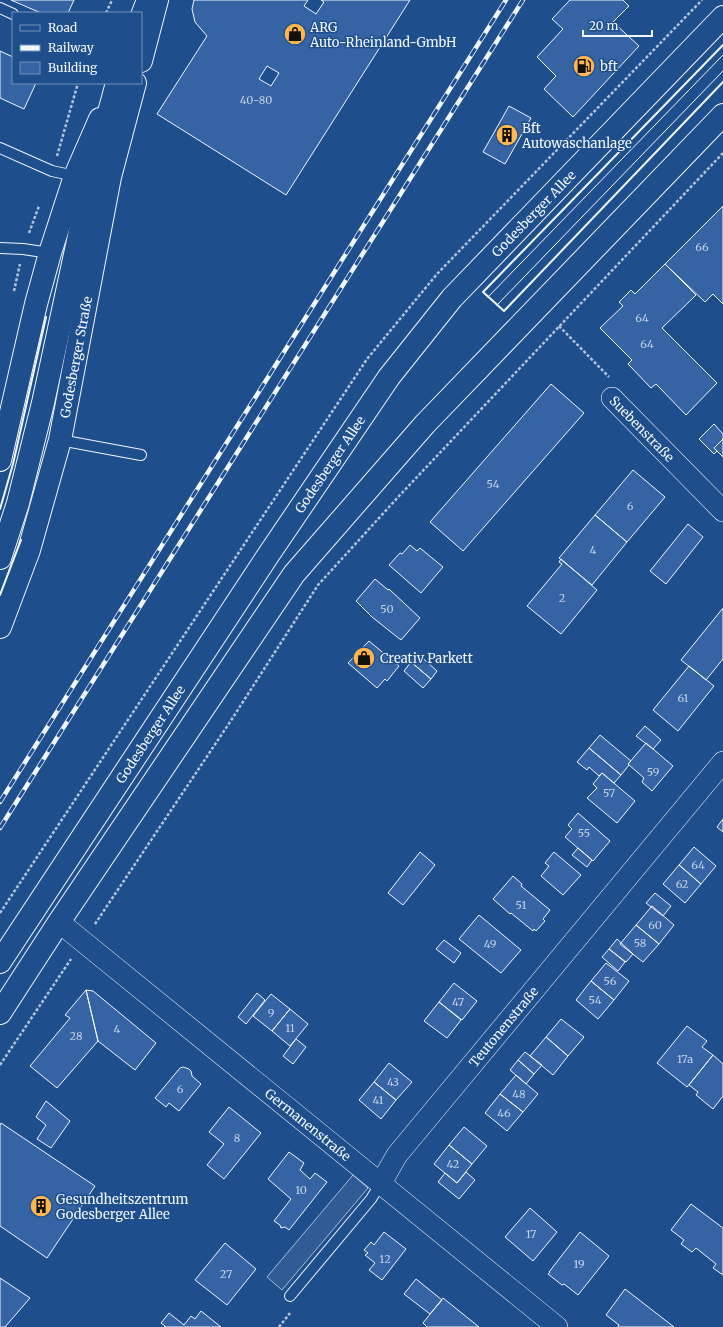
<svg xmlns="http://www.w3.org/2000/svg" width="723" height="1327" viewBox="0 0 723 1327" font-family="Merriweather,serif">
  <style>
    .built { fill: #305b95; stroke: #a8bbd7 }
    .building { fill: #3563a3; stroke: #f2f6ff; fill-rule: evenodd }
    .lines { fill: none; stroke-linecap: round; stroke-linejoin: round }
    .service-casing { stroke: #f2f6ff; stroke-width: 12 }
    .minor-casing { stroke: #f2f6ff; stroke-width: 22 }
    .tertiary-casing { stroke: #f2f6ff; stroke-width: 24 }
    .secondary-casing { stroke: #f2f6ff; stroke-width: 24 }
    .primary-casing { stroke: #f2f6ff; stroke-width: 24 }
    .path { stroke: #b3c4dc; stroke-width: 2.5; stroke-dasharray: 3 2; stroke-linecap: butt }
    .service { stroke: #1f4e8c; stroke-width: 10 }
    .minor { stroke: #1f4e8c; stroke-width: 21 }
    .tertiary { stroke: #1f4e8c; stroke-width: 22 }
    .secondary { stroke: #1f4e8c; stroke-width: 22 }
    .primary { stroke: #1f4e8c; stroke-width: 22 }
    .tram { stroke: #f2f6ff; stroke-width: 1 }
    .rail-casing { stroke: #f2f6ff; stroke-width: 4.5 }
    .rail { stroke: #1f4e8c; stroke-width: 3; stroke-dasharray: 9; stroke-linecap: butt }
    .wall { stroke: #f2f6ff; stroke-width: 2 }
    .labels { text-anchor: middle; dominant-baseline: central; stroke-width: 3; stroke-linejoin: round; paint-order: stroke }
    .number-label { font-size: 11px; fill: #c3d1e8 }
    .poi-label { font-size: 13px; fill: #f2f6ff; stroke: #1f4e8c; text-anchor: start }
    .street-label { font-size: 13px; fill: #f2f6ff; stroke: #1f4e8c }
  </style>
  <rect width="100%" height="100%" fill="#1f4e8c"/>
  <path class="built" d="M 353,1175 L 368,1188 L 282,1290 L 267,1277 Z"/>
  <path class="building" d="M 11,0 L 74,0 L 68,13 L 41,13 Z
    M 194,0 L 308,0 L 304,6 L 316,14 L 324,2 L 321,0 L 410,0 L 286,195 L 157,114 L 207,36 L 195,22 L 192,9 ZM 267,66 L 279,73 L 271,86 L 259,79 Z
    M 570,0 L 623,0 L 629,6 L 613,22 L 639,46 L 573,117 L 544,89 L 556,76 L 537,57 L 563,29 L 552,19 Z
    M 0,51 L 13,57 L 13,83 L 36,83 L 24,109 L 0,98 Z
    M 509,106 L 531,118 L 505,164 L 483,152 Z
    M 723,206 L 723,304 L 713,294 L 705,302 L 665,264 Z
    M 665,264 L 696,295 L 662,328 L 717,383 L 686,415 L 656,384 L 651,388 L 628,364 L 632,360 L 600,328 L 623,306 L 619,302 L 631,290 L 635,294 Z
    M 551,384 L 584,413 L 463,551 L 430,522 Z
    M 714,424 L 723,434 L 723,439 L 714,448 L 717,451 L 714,454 L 699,439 Z
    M 723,439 L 723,457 L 714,448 Z
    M 633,470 L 665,497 L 627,542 L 595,515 Z
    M 595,515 L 627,542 L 592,585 L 559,558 Z
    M 688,524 L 703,537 L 666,584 L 650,571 Z
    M 410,545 L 417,551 L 420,548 L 443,567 L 421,593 L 389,565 L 400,553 L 402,554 Z
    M 561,559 L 597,590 L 561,634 L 527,606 L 562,564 L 559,562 Z
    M 375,579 L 388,590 L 389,589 L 420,618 L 401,640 L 372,617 L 356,601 Z
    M 723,608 L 723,659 L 706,680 L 681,660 Z
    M 369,641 L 399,666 L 387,681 L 385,679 L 377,688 L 348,663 Z
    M 418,654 L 437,671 L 431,679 L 411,662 Z
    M 411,662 L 431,679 L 423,688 L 404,671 Z
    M 689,666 L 714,686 L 678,731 L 653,710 Z
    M 645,726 L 661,740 L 653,749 L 636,736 Z
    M 600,735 L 631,761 L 628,764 L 629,765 L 621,775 L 589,748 Z
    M 646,743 L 673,766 L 652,791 L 642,782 L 644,778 L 628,764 Z
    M 589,748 L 621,775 L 614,783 L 602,773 L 599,776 L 589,767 L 587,770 L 577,762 Z
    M 602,773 L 635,801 L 617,823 L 587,798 L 597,788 L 593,784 Z
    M 578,813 L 610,841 L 593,861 L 565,837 L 572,829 L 568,825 Z
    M 723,819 L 723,832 L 717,827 Z
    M 694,847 L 716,866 L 701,884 L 679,865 Z
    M 578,848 L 592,860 L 587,867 L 572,855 Z
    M 420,852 L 435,865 L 403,905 L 388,893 Z
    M 554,852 L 581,875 L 563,895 L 541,876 L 549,866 L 545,863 Z
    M 679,865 L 701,884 L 685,903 L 663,884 Z
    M 513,876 L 522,884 L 521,886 L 550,910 L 543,919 L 545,921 L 536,931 L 534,929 L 533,931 L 511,913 L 510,914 L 493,899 Z
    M 655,893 L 671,906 L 663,916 L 646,903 Z
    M 652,906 L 674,925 L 659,944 L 636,925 Z
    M 479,915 L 521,950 L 501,973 L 459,939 Z
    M 636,925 L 659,944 L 643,962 L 620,944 Z
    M 617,939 L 633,954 L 626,962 L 609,949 Z
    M 444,940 L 461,953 L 454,963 L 436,949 Z
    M 609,949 L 625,962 L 618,971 L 602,957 Z
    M 606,963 L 629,981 L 614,1000 L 591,981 Z
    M 591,981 L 614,1000 L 598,1019 L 576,1000 Z
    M 454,983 L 477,1001 L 462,1020 L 439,1002 Z
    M 86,990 L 93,991 L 156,1043 L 135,1070 L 98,1041 Z
    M 86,990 L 98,1041 L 57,1088 L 30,1066 L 70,1018 L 65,1015 Z
    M 257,993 L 265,1000 L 246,1024 L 238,1017 Z
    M 271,994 L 290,1009 L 272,1031 L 253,1016 Z
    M 439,1002 L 461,1020 L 447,1038 L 424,1021 Z
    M 290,1009 L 308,1024 L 290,1046 L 272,1031 Z
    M 561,1019 L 584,1037 L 568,1056 L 546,1037 Z
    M 687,1026 L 707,1041 L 702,1047 L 713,1055 L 687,1087 L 657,1063 Z
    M 546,1037 L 568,1056 L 553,1075 L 530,1056 Z
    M 296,1039 L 306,1047 L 293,1064 L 283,1056 Z
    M 525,1052 L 542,1065 L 534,1074 L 518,1060 Z
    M 713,1055 L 723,1064 L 723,1096 L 713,1109 L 696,1095 L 698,1092 L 689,1085 Z
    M 518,1060 L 534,1074 L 526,1084 L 510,1070 Z
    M 389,1063 L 412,1082 L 396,1100 L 374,1082 Z
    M 183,1067 L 189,1069 L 191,1071 L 192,1076 L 201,1084 L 179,1111 L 169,1103 L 166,1107 L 155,1098 L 180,1068 Z
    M 516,1075 L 538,1094 L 523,1112 L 500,1094 Z
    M 374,1082 L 396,1100 L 381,1119 L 359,1100 Z
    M 500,1094 L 523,1112 L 507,1131 L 485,1113 Z
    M 46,1101 L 70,1121 L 51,1148 L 37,1139 L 46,1125 L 36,1117 Z
    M 229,1107 L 261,1133 L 224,1179 L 207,1165 L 224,1144 L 209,1132 Z
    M 1,1123 L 95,1186 L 47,1258 L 0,1226 L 0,1125 Z
    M 464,1127 L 487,1146 L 472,1164 L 449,1145 Z
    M 449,1145 L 472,1164 L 457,1183 L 434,1164 Z
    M 289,1152 L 304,1163 L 300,1170 L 310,1179 L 315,1173 L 327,1182 L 289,1230 L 285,1227 L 281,1228 L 280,1225 L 274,1221 L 291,1199 L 268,1179 Z
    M 466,1172 L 475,1180 L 459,1199 L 438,1182 L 445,1173 L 457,1183 Z
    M 691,1204 L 723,1228 L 723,1275 L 713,1268 L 716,1264 L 696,1248 L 692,1252 L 681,1244 L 684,1240 L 671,1230 Z
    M 530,1208 L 557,1232 L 533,1261 L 505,1237 Z
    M 384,1232 L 406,1249 L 382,1280 L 369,1270 L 375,1263 L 365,1255 L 368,1253 L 364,1250 L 371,1242 L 374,1245 Z
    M 580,1232 L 609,1256 L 578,1295 L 564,1284 L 562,1285 L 548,1274 L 550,1272 L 549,1272 Z
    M 225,1243 L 256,1269 L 227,1305 L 195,1280 Z
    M 0,1278 L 30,1298 L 5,1327 L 0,1327 Z
    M 416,1279 L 442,1300 L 430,1314 L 404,1294 Z
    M 625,1289 L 674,1327 L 618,1327 L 619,1325 L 606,1315 Z
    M 443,1298 L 479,1327 L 427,1327 L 423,1323 Z
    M 201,1311 L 221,1327 L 164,1327 L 165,1326 L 161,1323 L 169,1313 L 184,1325 L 191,1316 L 195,1319 Z"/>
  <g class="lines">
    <g class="service-casing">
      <path id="service" d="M 0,8 L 13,14
        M 0,148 L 52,171 L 75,176
        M 0,248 L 23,249 L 50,253
        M 60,440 L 141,455
        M 290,1296 L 371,1199 L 381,1183"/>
    </g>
    <g class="minor-casing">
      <g id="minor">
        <path id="s1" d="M 612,398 L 723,511"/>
        <path id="s2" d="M 59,922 L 557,1327"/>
        <path id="s3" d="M 381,1183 L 397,1155 L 723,762"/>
      </g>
    </g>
    <g class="tertiary-casing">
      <g id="tertiary">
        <path d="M 141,61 L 157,0"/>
        <path d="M 0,460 L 36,304 L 50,253 L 75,176 L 100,119"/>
        <path id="s4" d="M 0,627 L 29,550 L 60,440 L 110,177 L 135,83"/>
      </g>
    </g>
    <g class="secondary-casing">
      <path id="secondary" d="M 141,18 L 148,0
        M 0,558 L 18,503 L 43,403 L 93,171 L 117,83"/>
    </g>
    <g class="primary-casing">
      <g id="primary">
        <path id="s5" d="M 0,962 L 269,554 L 389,377 L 452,298 L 723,17"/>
        <path d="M 0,1013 L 59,922 L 294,574 L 425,424 L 723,115"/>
      </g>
    </g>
    <path class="path" d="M 106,13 L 112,0
      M 57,156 L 78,83
      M 29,233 L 39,206
      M 14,291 L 20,264
      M 559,326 L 609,377
      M 0,913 L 367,359 L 437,274 L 702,0
      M 95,924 L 230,722 L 318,585 L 400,495 L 723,153
      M 0,1065 L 71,959
      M 279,1327 L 290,1313"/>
    <use href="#service" class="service"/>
    <use href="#minor" class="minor"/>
    <use href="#tertiary" class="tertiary"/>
    <use href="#secondary" class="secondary"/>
    <use href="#primary" class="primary"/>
    <path class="tram" d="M 488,297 L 723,55
      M 497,305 L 723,71"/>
    <g class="rail-casing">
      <path id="rail" d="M 0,802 L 506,0
        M 0,828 L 523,0"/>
    </g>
    <use href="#rail" class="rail"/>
    <path class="wall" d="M 723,45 L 483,292 L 504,311 L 723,82
      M 0,509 L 13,464 L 46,317
      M 0,595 L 21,540"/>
  </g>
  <defs>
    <g id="shop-disc" transform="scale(1.15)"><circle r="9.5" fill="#ffb74d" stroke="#1f4e8c"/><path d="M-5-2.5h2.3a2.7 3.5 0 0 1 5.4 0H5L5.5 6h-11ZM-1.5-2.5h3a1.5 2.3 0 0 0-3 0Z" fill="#111"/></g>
    <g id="fuel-disc" transform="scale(1.15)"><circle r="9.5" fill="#ffb74d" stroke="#1f4e8c"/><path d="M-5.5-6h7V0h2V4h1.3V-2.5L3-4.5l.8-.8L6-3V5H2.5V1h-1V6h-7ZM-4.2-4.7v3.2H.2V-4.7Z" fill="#111"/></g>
    <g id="building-disc" transform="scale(1.15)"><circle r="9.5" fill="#ffb74d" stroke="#1f4e8c"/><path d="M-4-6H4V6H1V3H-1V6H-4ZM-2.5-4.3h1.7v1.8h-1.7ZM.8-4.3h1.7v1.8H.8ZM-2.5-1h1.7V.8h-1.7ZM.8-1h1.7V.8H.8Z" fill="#111"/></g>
  </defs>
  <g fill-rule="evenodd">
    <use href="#shop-disc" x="295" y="34"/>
    <use href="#fuel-disc" x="584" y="66"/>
    <use href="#building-disc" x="507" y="135"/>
    <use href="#shop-disc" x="364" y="658"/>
    <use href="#building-disc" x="41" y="1206"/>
  </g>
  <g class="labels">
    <g class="number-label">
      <text x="256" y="100">40-80</text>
      <text x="702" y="247">66</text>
      <text x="642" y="318">64</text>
      <text x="647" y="344">64</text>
      <text x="493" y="484">54</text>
      <text x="630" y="506">6</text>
      <text x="593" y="550">4</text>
      <text x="562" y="598">2</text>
      <text x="387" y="609">50</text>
      <text x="683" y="698">61</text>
      <text x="653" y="772">59</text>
      <text x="609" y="793">57</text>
      <text x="584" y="833">55</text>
      <text x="698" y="865">64</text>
      <text x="682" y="884">62</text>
      <text x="521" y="905">51</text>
      <text x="655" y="925">60</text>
      <text x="640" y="943">58</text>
      <text x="490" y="944">49</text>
      <text x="610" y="981">56</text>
      <text x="595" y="1000">54</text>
      <text x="458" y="1002">47</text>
      <text x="271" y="1013">9</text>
      <text x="290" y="1028">11</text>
      <text x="117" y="1029">4</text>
      <text x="76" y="1036">28</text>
      <text x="685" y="1059">17a</text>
      <text x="393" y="1082">43</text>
      <text x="180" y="1089">6</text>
      <text x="519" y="1094">48</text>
      <text x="378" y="1100">41</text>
      <text x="504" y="1113">46</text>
      <text x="237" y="1138">8</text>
      <text x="453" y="1164">42</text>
      <text x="301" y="1190">10</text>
      <text x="531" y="1234">17</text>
      <text x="385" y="1259">12</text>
      <text x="579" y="1264">19</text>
      <text x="226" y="1274">27</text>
    </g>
    <g class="poi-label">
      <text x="310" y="27">ARG<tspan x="310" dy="15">Auto-Rheinland-GmbH</tspan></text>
      <text x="600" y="66">bft</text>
      <text x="522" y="128">Bft<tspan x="522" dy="15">Autowaschanlage</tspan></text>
      <text x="380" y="658">Creativ Parkett</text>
      <text x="56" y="1199">Gesundheitszentrum<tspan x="56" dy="15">Godesberger Allee</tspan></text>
    </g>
    <g class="street-label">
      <text stroke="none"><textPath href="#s5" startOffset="921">Godesberger Allee</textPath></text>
      <text stroke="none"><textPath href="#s4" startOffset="281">Godesberger Straße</textPath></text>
      <text stroke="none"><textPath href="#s1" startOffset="43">Suebenstraße</textPath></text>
      <text stroke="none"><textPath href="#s5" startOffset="597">Godesberger Allee</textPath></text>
      <text stroke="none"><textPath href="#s5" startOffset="273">Godesberger Allee</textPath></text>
      <text stroke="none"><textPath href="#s3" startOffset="199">Teutonenstraße</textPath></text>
      <text stroke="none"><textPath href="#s2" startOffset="321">Germanenstraße</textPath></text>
    </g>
  </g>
  <rect x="12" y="12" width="130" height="72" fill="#1f4e8c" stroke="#7391ba"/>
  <rect x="20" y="25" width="20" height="6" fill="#1f4e8c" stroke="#7391ba"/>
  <text x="48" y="32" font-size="12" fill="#f2f6ff">Road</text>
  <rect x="20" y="45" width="20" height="6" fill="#f2f6ff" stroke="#7391ba"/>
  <text x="48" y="52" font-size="12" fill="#f2f6ff">Railway</text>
  <rect x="20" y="62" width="20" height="12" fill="#3563a3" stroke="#7391ba"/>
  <text x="48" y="72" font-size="12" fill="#f2f6ff">Building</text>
  <path d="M583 30v6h69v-6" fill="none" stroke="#f2f6ff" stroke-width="2"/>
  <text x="589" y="30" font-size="12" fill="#f2f6ff" stroke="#1f4e8c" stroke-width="3" paint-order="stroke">20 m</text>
</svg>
